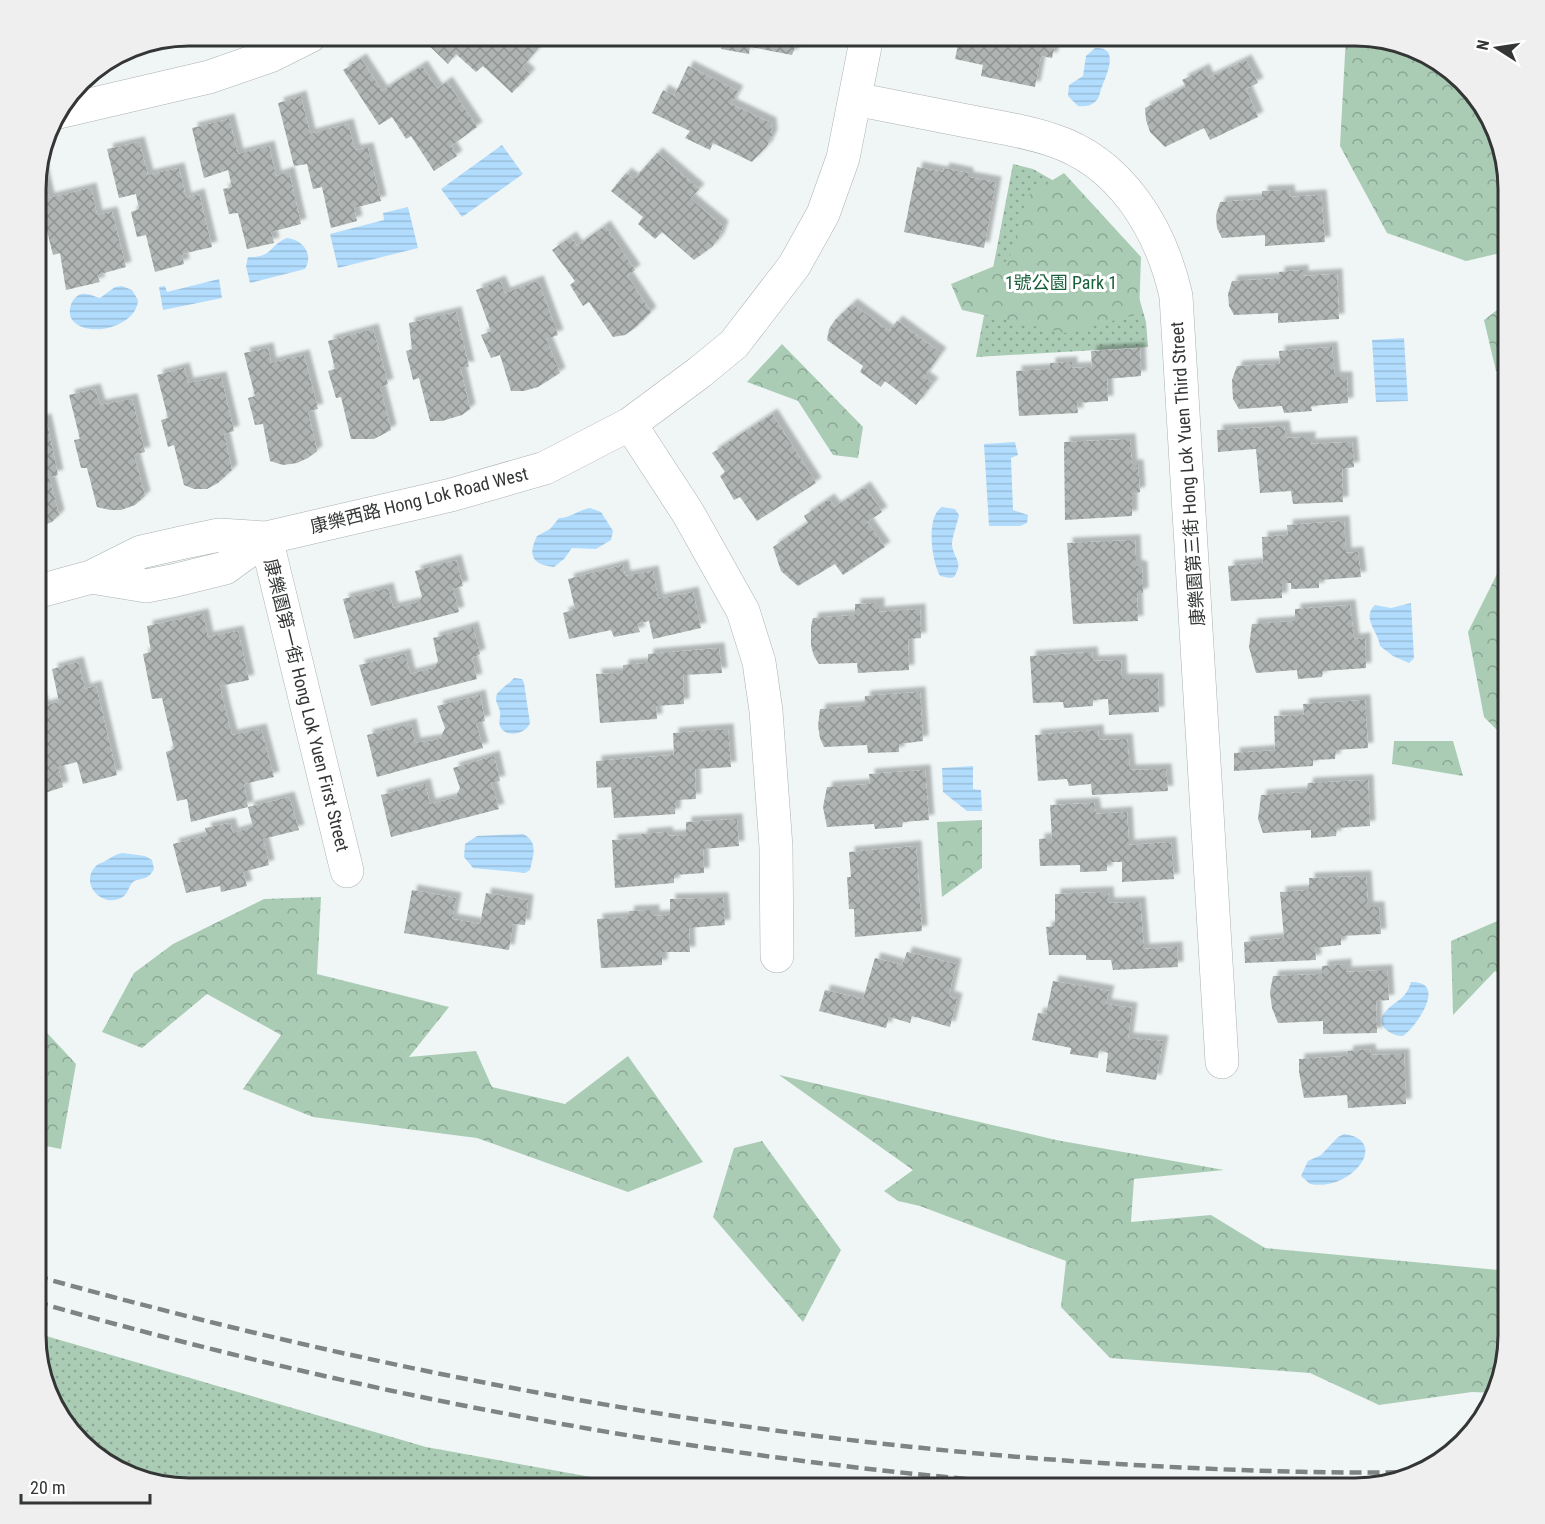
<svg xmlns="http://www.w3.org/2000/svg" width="1545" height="1524" viewBox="0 0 1545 1524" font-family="'Roboto Condensed','Noto Sans TC',sans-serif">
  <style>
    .grass { fill: url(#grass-dots) }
    .forest { fill: url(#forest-crowns) }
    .water { fill: url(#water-rules) }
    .building { fill: url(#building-cross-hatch); filter: url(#shadow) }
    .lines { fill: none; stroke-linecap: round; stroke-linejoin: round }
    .street-casing { stroke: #abb1b1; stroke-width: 34 }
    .street { stroke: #fff; stroke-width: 33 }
    .rail { stroke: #7f8383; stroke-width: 4.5; stroke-dasharray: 12 6; stroke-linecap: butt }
    .labels { text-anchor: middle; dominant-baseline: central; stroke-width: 6; stroke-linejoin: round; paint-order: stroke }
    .park-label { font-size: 18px; fill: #165f39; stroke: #fff }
    .street-label { font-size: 18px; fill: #343636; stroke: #fff }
    .rim { fill: none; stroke: #343636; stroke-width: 3 }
  </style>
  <defs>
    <pattern id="grass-dots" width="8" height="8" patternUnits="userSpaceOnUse" patternTransform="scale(1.5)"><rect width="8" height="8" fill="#aaccb5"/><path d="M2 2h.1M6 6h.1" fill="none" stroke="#8ba694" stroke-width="1.8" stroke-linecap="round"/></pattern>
    <pattern id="forest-crowns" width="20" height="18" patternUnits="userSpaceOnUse" patternTransform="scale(1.5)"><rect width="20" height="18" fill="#aaccb5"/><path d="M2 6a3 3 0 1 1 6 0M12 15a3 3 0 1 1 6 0" fill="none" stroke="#8ba694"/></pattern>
    <pattern id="water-rules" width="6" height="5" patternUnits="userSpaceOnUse" patternTransform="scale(1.5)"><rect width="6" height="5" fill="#b1dcfd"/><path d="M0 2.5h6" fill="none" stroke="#99bdd9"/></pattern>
    <pattern id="building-cross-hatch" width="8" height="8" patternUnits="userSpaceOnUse" patternTransform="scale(1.5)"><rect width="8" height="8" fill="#b0b5b3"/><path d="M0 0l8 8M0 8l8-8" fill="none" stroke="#909492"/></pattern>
    <filter id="shadow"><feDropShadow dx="5.5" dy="-5.5" stdDeviation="1.5" flood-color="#0004"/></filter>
  </defs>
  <rect width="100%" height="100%" fill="#f0f6f6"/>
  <path class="grass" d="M 1013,164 L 1033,169 L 1061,185 L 1133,276 L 1146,322 L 1148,347 L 976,357 Z
    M 36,1333 L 426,1447 L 652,1488 L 190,1488 L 131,1476 L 74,1436 L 48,1393 Z"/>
  <path class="forest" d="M 1346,36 L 1365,36 L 1423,52 L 1471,88 L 1497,131 L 1509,189 L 1509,251 L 1466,261 L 1387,233 L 1340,146 Z
    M 1064,173 L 1141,257 L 1139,314 L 1065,333 L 962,310 L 951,284 L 1009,260 L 1027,196 Z
    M 1505,304 L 1509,305 L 1509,373 L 1496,371 L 1484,320 Z
    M 782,344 L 863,427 L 858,458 L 833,455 L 798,401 L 747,382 Z
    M 1509,550 L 1509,742 L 1484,717 L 1468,632 Z
    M 1394,741 L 1453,741 L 1463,776 L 1392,764 Z
    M 982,820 L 982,868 L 942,897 L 937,822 Z
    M 321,897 L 317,974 L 449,1007 L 409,1057 L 476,1051 L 492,1087 L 565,1104 L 628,1056 L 703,1162 L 628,1192 L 477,1138 L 313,1117 L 243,1089 L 281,1035 L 207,994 L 142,1048 L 102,1032 L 134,973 L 173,944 L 264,899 Z
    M 1509,916 L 1509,979 L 1495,971 L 1453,1015 L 1451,941 Z
    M 36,1021 L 76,1064 L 61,1149 L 36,1144 Z
    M 779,1075 L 1056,1140 L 1224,1170 L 1134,1179 L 1131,1222 L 1211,1215 L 1265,1248 L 1509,1271 L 1509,1334 L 1497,1393 L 1472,1392 L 1379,1405 L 1310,1373 L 1110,1358 L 1061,1307 L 1066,1261 L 920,1206 L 898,1201 L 884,1191 L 913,1170 Z
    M 762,1141 L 841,1250 L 803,1322 L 713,1217 L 734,1148 Z"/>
  <path class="water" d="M 1155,36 L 1209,36 C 1191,45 1173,48 1155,39 Z
    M 1095,48 C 1121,46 1106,76 1101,89 C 1100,93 1099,98 1096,101 C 1091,106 1084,107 1078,106 L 1068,96 L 1069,85 L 1083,76 L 1086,56 Z
    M 502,145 L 523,174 L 462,217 L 441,189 Z
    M 408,207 L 418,248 L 338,268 L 330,234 L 384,220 L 383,213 Z
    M 287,238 C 303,240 314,254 305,269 L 250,283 L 246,266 L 248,257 C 273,258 269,245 287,238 Z
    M 219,279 L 222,298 L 163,310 L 159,287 L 165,286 L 167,292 Z
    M 122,286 L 132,290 L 138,300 C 137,326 90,339 73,321 C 66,313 71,296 82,294 C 88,293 95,297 100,298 L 115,287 Z
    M 1404,338 L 1408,401 L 1376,402 L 1372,340 Z
    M 1015,442 L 1018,455 L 1011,458 L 1013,510 L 1028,515 L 1027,523 L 1020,526 L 989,526 L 984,444 Z
    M 942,507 L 955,509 L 959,515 C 957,525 952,536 952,545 C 954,560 964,561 954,577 L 950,578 L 940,576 C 932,562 925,517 942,507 Z
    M 590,508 L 601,512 L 613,531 L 611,540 L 596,549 L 572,548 L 564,559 L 554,567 C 533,565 527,556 537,536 L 550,529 L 559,518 C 571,518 578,510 590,508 Z
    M 1411,603 L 1414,658 L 1409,663 L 1393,656 L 1380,646 C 1378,631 1361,618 1375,605 L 1391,608 Z
    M 514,678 L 522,679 L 524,683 L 530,723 C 526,734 506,739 500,726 C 498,721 501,717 500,712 C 499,705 494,702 497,694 C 500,689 510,683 514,678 Z
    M 973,766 L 973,789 L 981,790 L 982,811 L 967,811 L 943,792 L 942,768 Z
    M 523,834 C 539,842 533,856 530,870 L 525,873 L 473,868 L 464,857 L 465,844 L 477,836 Z
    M 123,853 L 145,856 L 152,860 L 154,869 C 149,879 143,878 134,881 C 129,885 128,893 124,896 C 104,911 77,883 97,865 C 99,863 103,863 105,861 C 111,858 115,854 123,853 Z
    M 1411,982 C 1448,981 1417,1026 1403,1036 C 1391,1036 1373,1025 1386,1011 C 1397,999 1405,1001 1411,982 Z
    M 1344,1134 C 1391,1140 1352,1192 1310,1184 L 1301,1176 L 1308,1161 L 1321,1155 L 1338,1137 Z"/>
  <path class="building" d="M 419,36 L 536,36 L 543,43 L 522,67 L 530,74 L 512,93 L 483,66 L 476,72 L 456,54 L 448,64 Z
    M 701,36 L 800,36 L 792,55 L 750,47 L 749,54 L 721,49 L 723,42 Z
    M 960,36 L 1057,36 L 1052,58 L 1041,56 L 1035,87 L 981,76 L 983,65 L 955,59 Z
    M 361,59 L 382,91 L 422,66 L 437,89 L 447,82 L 477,127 L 451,146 L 457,156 L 434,171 L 411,136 L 406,139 L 392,117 L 379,125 L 343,70 Z
    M 1246,60 L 1258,83 L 1246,89 L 1258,117 L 1210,140 L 1204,128 L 1165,147 L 1150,132 L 1146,120 L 1145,108 L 1186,87 L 1182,80 L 1204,69 L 1208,78 Z
    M 688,66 L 738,91 L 731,104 L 771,123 L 772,135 L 767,146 L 752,162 L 713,143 L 710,150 L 685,138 L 690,131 L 652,113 L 663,90 L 674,96 Z
    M 301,96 L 310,134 L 348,124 L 355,150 L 368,148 L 381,201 L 354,208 L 357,221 L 331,228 L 322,187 L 313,189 L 307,164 L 294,166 L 278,103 Z
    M 229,119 L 238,154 L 269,146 L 276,176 L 289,172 L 301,224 L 271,232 L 274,243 L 247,249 L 238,213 L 229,214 L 223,189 L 232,187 L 228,170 L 204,178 L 192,128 Z
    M 139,142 L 148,175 L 179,168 L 186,198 L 199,194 L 212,247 L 182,254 L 184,264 L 155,272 L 146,235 L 137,237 L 131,212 L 139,209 L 136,194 L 119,198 L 107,149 Z
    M 657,153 L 699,189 L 690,199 L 723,226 L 719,238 L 712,247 L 694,260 L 662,232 L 655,239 L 638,224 L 643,217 L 611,191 L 626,173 L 634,179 Z
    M 41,163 L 49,198 L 91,188 L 97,215 L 112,212 L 126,267 L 97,275 L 100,282 L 66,290 L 60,253 L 53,255 L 46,227 L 36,229 L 36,179 Z
    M 917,167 L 943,172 L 944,168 L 968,173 L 968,177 L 996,182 L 984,248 L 904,232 Z
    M 1289,190 L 1290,197 L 1321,195 L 1325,242 L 1265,246 L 1265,235 L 1222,238 L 1217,228 L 1216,215 L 1220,202 L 1262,199 L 1262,191 Z
    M 605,226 L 635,270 L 627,276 L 651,312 L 635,328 L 625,335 L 613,337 L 589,302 L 583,306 L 570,285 L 575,281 L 552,250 L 571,237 L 577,246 Z
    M 1303,270 L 1303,276 L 1337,274 L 1339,319 L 1278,323 L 1278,313 L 1234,315 L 1229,306 L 1228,294 L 1232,281 L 1279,278 L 1279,272 Z
    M 500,281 L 505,293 L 538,281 L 558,335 L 546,339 L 560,373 L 538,387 L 524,391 L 511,391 L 500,355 L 491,358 L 481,335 L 491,331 L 476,290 Z
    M 852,304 L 889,331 L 897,321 L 941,353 L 924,377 L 933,383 L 916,405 L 885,381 L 881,387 L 860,372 L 863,366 L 827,340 L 829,329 L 835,320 Z
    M 456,312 L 469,367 L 460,367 L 470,409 L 462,415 L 442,421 L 430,421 L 419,378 L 413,380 L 406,351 L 412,349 L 409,323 Z
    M 373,329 L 388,384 L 380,387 L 391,430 L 374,439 L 351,439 L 341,397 L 336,398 L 328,371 L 335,369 L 328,341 Z
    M 1332,347 L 1335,377 L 1347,377 L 1348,403 L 1311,406 L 1312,411 L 1284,413 L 1282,406 L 1239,409 L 1233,399 L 1232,380 L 1237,366 L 1280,364 L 1279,351 Z
    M 268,348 L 271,363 L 304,355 L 318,409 L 308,411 L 317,451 L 308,458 L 297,463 L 283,465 L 270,461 L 263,424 L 255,425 L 248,398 L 255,396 L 244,353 Z
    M 1140,348 L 1141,376 L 1107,379 L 1108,401 L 1077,403 L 1078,413 L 1019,416 L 1016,371 L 1050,369 L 1050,363 L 1072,362 L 1072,368 L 1092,367 L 1091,351 Z
    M 184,368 L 188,383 L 221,377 L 234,431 L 224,434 L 232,470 L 218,483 L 207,489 L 194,489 L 184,485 L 174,445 L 168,447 L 161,420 L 168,418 L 157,375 Z
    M 95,389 L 100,405 L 132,399 L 145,452 L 134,455 L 145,496 L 135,505 L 121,510 L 110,510 L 97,507 L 87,468 L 81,468 L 74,440 L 80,439 L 69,395 Z
    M 772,414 L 816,483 L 757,521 L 740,497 L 734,500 L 720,476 L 725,472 L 712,453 Z
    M 46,419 L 58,475 L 49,477 L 59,515 L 52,522 L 36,528 L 36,421 Z
    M 1284,426 L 1286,438 L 1310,437 L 1310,444 L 1352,442 L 1354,467 L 1342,469 L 1343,502 L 1293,504 L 1291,491 L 1260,493 L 1256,449 L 1218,452 L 1217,430 Z
    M 1130,439 L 1132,465 L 1138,465 L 1140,492 L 1132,494 L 1132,516 L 1065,520 L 1064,442 Z
    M 865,487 L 882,512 L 867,522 L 885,547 L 843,575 L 835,564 L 798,586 L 781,571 L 773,547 L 808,523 L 804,516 L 829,499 L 835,507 Z
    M 1344,521 L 1346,553 L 1358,552 L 1361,577 L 1319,580 L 1319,588 L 1291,589 L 1291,583 L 1282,583 L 1282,598 L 1231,601 L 1228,566 L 1263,563 L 1262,537 L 1288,535 L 1287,525 Z
    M 1135,540 L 1136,565 L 1142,567 L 1143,593 L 1137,595 L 1138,621 L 1073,624 L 1067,543 Z
    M 456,560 L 463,586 L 453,589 L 459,612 L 354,639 L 343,599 L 388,588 L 393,608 L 419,602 L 422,597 L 415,571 Z
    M 623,565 L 625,576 L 653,571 L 658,599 L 693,592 L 701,628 L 653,639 L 649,621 L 637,624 L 640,632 L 614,637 L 611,630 L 569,639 L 563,613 L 575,609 L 568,579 Z
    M 879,603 L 879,612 L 920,609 L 921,638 L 908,639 L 909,670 L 858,673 L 857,663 L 819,664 L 814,656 L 811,646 L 811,626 L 813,618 L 855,615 L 855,604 Z
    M 1350,605 L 1354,639 L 1365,638 L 1366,668 L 1323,671 L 1322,677 L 1298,679 L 1297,670 L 1256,673 L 1249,647 L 1252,624 L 1295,621 L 1295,609 Z
    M 203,614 L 208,637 L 238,631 L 249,680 L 220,686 L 225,709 L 232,735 L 261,729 L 274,777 L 244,784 L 248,807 L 191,822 L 187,799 L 177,801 L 166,752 L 174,749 L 162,698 L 152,699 L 143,654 L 151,652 L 147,626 Z
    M 473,627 L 480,654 L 472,658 L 477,679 L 371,706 L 359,665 L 405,654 L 410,674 L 434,668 L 438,661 L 433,638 Z
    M 719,648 L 722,673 L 683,675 L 684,704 L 656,706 L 657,719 L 600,723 L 596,674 L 623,673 L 623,665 L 648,663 L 648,654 Z
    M 1092,652 L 1093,661 L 1121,660 L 1122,679 L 1158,679 L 1159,712 L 1109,715 L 1108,699 L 1093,700 L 1093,706 L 1064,708 L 1063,702 L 1033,703 L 1030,656 Z
    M 78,662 L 85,689 L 96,686 L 117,775 L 83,784 L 77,762 L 58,767 L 63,787 L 36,796 L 36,700 L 41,699 L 43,706 L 59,702 L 52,669 Z
    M 920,692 L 923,741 L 899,744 L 899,752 L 868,753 L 867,745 L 824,747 L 820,738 L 818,726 L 820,709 L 864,706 L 865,696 Z
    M 480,695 L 485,721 L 476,723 L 483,748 L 377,777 L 367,735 L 411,724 L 415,743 L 440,739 L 445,728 L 437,706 Z
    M 1365,700 L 1368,748 L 1336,750 L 1335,759 L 1313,760 L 1313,766 L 1234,771 L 1234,753 L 1275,750 L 1274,716 L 1304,715 L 1303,704 Z
    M 728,729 L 731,767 L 695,769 L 696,799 L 676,800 L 675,814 L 614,818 L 611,787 L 597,788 L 596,761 L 674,755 L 673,733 Z
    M 1098,730 L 1099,740 L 1127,739 L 1130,770 L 1166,769 L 1168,791 L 1092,795 L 1091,784 L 1069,786 L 1067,779 L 1038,781 L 1035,735 Z
    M 494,756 L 500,781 L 491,783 L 499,809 L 391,837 L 381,795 L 425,784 L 430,804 L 455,798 L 460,788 L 453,768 Z
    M 925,770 L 929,820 L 903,822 L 902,827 L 875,829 L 874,824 L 827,827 L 823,807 L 827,787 L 870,784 L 869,774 Z
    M 1368,780 L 1370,826 L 1337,828 L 1336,836 L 1311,838 L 1311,830 L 1263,833 L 1258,819 L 1261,795 L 1306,792 L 1308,783 Z
    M 289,797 L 299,830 L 263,839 L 269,865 L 243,872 L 247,886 L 221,892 L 220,886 L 186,893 L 173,844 L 207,835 L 205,828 L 230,823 L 233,833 L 253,827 L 248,807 Z
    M 1094,803 L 1096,814 L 1127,812 L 1129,845 L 1171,842 L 1174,879 L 1122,882 L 1122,862 L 1107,862 L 1107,871 L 1080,872 L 1080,865 L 1040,866 L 1039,839 L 1052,838 L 1050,805 Z
    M 737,819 L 739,846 L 703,849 L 704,873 L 674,875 L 674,883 L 615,888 L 612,840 L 642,838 L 642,834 L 667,832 L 668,836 L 686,835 L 686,822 Z
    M 916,846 L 922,931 L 855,937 L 854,909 L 849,909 L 847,877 L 851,877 L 849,852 Z
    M 1366,876 L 1368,907 L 1379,907 L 1381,934 L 1341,936 L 1341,945 L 1315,948 L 1316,960 L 1245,963 L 1244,942 L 1284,938 L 1280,892 L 1309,890 L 1309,878 Z
    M 412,890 L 456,898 L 452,919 L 480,924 L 486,893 L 528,900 L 525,925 L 513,924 L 509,950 L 404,933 Z
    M 1108,892 L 1109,903 L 1140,902 L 1144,949 L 1177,947 L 1178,967 L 1113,970 L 1111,960 L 1086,960 L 1086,955 L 1049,955 L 1046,927 L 1055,926 L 1055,894 Z
    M 723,898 L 725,925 L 689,928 L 690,952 L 662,952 L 662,965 L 601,968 L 597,919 L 628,917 L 629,911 L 654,910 L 654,916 L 670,915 L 670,899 Z
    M 907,952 L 956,964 L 949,996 L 957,999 L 950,1027 L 912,1016 L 910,1023 L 889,1017 L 886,1028 L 819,1011 L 825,990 L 863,999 L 875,958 L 902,965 Z
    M 1346,964 L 1346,972 L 1387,970 L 1389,1000 L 1376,1001 L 1377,1033 L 1323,1034 L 1323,1021 L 1278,1023 L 1272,1008 L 1270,992 L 1273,976 L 1322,974 L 1322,966 Z
    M 1053,981 L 1109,991 L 1106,1004 L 1132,1008 L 1128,1038 L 1163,1041 L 1156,1080 L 1106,1072 L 1108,1053 L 1099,1050 L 1098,1058 L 1070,1054 L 1071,1048 L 1032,1040 L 1038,1013 L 1046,1014 Z
    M 1370,1049 L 1371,1055 L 1404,1054 L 1406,1104 L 1348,1108 L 1347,1095 L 1304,1098 L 1299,1072 L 1299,1059 L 1347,1056 L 1348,1051 Z"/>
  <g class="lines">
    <g class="street-casing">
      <path id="street" d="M 855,99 C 894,107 933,114 972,122 C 998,127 1026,131 1052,140 C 1121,162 1161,229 1176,296 L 1222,1062
        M 59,112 L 209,77 L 270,56 L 310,36
        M 630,424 L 688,513 L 743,611 L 759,662 L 766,711 L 776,847 L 777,956
        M 266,538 L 347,871
        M 91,577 L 146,586 L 172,581 L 225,568 L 266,538
        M 36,592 L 91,577 L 141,552 L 185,542 L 219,535 L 266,538 L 451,495 L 545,468 L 630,424 L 700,372 L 734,344 L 794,266 L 823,214 L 843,158 L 867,36"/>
    </g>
    <use href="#street" class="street"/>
    <path class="rail" d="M 36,1276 C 390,1375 751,1442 1118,1464 C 1219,1470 1320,1474 1421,1472
      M 36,1302 C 375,1399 723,1463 1075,1488"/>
  </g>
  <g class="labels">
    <g class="park-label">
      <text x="1061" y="282">1號公園 Park 1</text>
    </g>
    <g class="street-label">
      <text transform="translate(1187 474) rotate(-94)">康樂園第三街 Hong Lok Yuen Third Street</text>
      <text transform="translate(419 500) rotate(-14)">康樂西路 Hong Lok Road West</text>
      <text transform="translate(307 705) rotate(76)">康樂園第一街 Hong Lok Yuen First Street</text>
    </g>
  </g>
  <path d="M0 0H1545V1524H0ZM189 46H1355A143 143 0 0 1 1498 189V1335A143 143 0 0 1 1355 1478H189A143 143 0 0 1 46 1335V189A143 143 0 0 1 189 46Z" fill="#efefef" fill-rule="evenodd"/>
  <path class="rim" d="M189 46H1355A143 143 0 0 1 1498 189V1335A143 143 0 0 1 1355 1478H189A143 143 0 0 1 46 1335V189A143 143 0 0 1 189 46Z"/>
  <g transform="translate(1497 48) rotate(282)" stroke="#ffffff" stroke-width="4.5" paint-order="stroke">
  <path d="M0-4.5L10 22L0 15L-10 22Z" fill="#343636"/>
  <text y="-9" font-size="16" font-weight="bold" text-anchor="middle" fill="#343636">N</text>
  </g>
  <path d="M21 1494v9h129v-9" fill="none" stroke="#343636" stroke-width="3"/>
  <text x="30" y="1494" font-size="18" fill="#343636" stroke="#ffffff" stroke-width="4.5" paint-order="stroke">20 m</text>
</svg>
